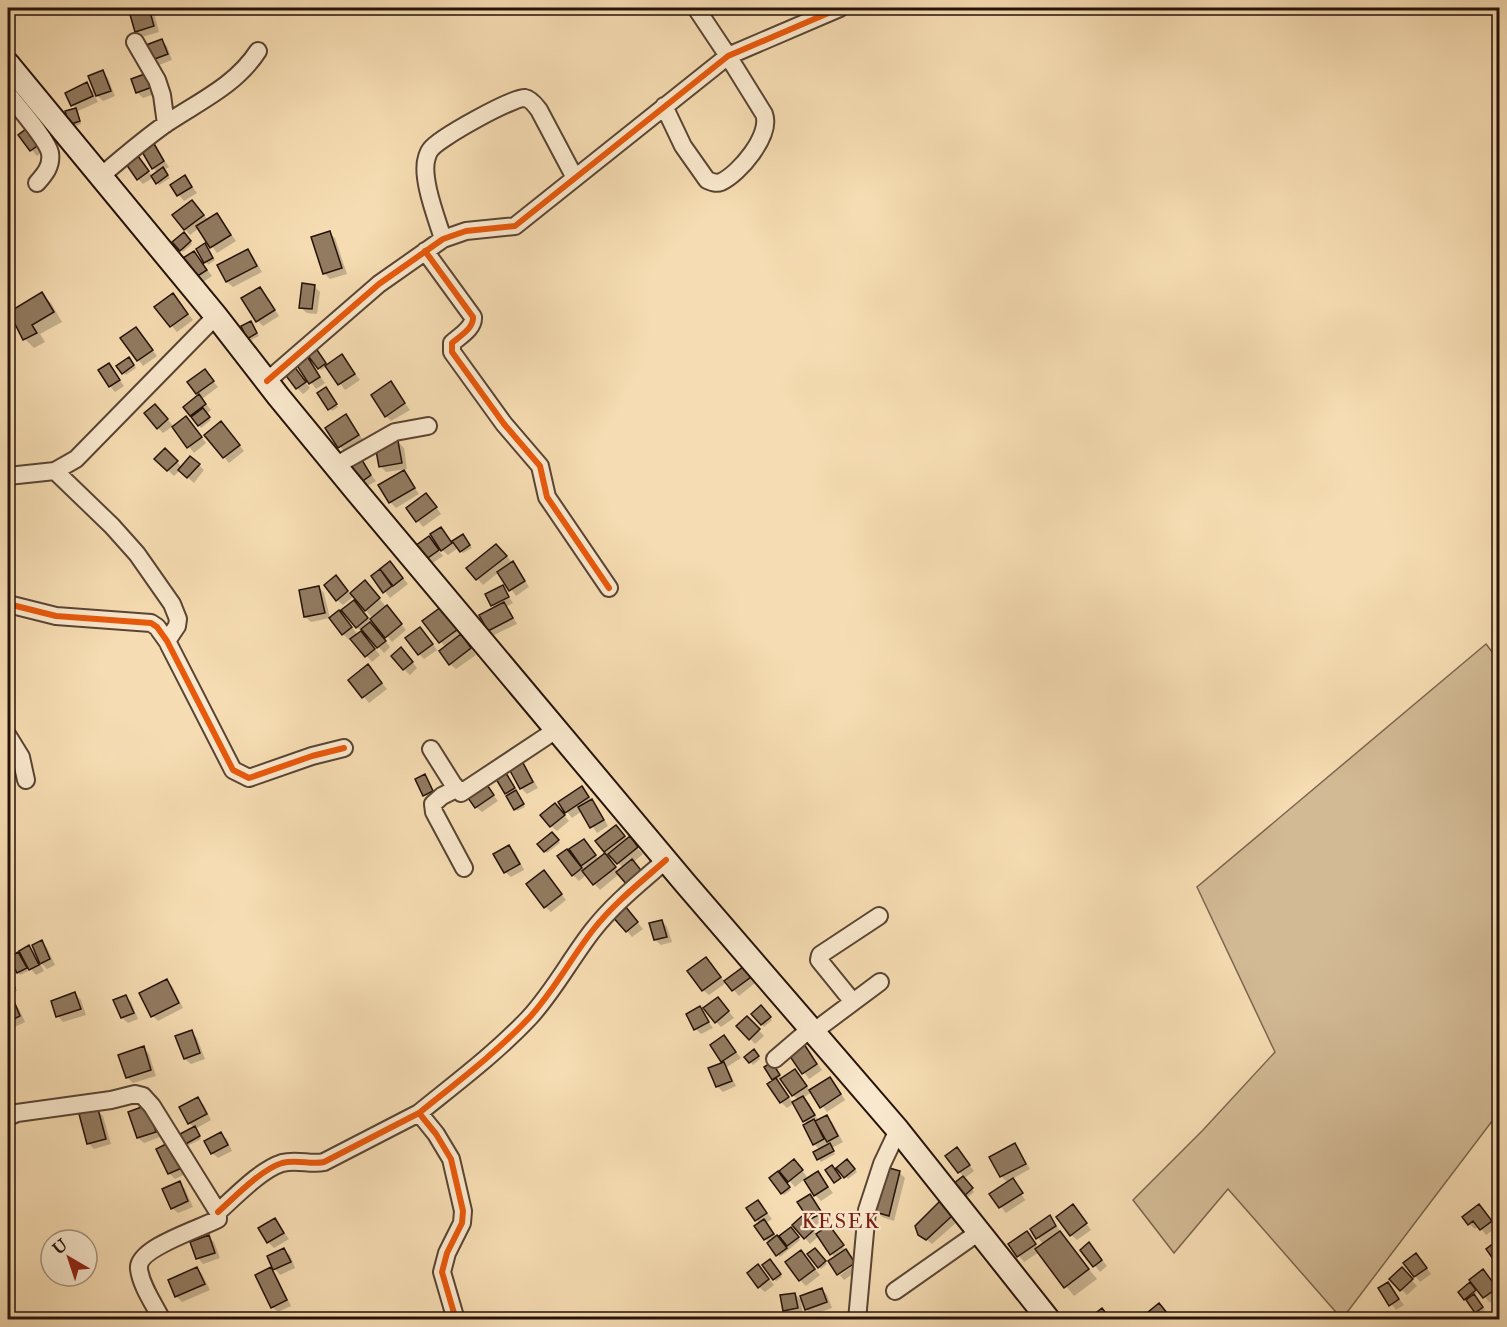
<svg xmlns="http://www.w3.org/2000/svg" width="1507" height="1327" viewBox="0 0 1507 1327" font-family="'IM FELL Double Pica',serif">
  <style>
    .green { fill: #d2ba95; stroke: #7c664f; stroke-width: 1.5 }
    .shadow { fill: #0003; fill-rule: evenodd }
    .building { fill: #927b61; stroke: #251209; stroke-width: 1.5 }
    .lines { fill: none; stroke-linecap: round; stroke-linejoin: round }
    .street-casing { stroke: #594433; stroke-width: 20 }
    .secondary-casing { stroke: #251209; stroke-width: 26 }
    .street { stroke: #f9e8cd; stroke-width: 16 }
    .secondary { stroke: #f9e8cd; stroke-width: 22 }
    .cycleway-casing { stroke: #f9e8cd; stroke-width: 10 }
    .cycleway { stroke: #e8590c; stroke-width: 6 }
    .labels { text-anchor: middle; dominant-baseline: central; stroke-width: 4.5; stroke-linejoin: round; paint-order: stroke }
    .quarter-label { font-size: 21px; letter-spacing: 1.5px; fill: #7a1f14; stroke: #f9e8cd }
  </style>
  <rect width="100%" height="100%" fill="#f6dcb2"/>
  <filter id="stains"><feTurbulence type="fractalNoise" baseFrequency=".00333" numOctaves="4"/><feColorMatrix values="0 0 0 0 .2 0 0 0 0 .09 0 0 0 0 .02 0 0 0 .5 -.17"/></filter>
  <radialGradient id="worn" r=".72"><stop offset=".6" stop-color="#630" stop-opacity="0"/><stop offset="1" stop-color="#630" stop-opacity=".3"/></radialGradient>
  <path class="green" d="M 1486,644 L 1500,662 L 1499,1112 L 1342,1319 L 1228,1189 L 1174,1253 L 1133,1200 L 1203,1130 L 1275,1052 L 1197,887 Z"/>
  <path class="shadow" d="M 148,8 L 154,13 L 159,32 L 142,37 L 136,31 L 131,12 Z
    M 162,41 L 167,46 L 172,60 L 159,65 L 153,59 Z
    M 103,72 L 108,78 L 115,96 L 103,101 L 93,92 L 98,102 L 78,111 L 81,124 L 73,127 L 67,112 L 76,109 L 67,93 L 86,84 L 97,95 Z
    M 150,74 L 160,92 L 143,98 L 137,92 Z
    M 20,136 L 47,148 L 37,156 Z
    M 153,144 L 169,167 L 164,170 L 170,178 L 159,185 L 154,177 L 143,184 L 138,179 L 138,158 L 152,176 L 158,173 L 153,168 Z
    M 185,177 L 197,193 L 184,201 L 172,186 Z
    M 198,208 L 208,220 L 217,214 L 236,241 L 217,253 L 199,228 L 190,235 L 185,229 Z
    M 329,233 L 335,238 L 347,274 L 330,279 L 325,274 L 313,238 Z
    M 184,234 L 192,244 L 183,252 L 175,242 Z
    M 207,248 L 215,260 L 208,265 L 198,249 Z
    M 248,250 L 253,256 L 262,272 L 233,287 L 227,282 L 219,266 Z
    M 194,252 L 212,276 L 203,282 L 197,276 Z
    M 314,286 L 320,292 L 317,314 L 307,313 L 301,308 Z
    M 260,288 L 279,316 L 263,326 L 258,321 Z
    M 42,294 L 51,303 L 62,322 L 40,334 L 45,342 L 34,348 L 25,339 Z
    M 178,301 L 193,320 L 177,332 L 156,307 Z
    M 253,325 L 259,336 L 251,340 L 249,338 Z
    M 136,329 L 157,356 L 143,366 L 123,338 Z
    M 317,351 L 328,366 L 342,356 L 360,380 L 345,390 L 327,366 L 321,370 L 319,368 Z
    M 307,358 L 325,383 L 316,389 L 298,364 Z
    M 131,361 L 136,368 L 126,375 L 118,366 Z
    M 109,365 L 124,386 L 115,392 L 110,386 Z
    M 294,368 L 310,388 L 303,394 L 297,388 Z
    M 210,377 L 218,387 L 202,399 L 211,410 L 206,414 L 211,420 L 201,428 L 185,407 L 200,396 L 197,393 Z
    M 391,383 L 410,410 L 391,421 L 386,416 Z
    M 328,392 L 338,407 L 332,411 L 319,393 Z
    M 161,411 L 174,427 L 191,423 L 206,443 L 194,453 L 173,426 L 163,433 L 158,428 Z
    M 346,416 L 364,441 L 345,453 L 327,428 Z
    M 227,429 L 244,451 L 229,463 L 224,457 Z
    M 398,442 L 404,448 L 407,469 L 386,472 L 381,467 Z
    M 165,450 L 182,467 L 199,465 L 204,470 L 194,483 L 180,470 L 174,476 L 156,459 Z
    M 361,462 L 376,481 L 366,487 L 361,482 Z
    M 404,472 L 419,494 L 396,508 L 390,502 Z
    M 432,501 L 441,514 L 423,527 L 408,508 Z
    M 446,534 L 452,543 L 463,536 L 472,548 L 463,553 L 458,548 L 448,555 L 442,550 Z
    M 429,538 L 443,556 L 431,564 L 426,559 Z
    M 502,551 L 518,569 L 529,587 L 516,596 L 499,572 L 483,585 L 468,568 Z
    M 390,563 L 408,584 L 390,598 L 373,576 Z
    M 365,582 L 406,630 L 392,642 L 354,596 L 343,605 L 337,600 L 341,583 L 350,594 Z
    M 319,587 L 324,593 L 330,618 L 311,622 L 305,617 Z
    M 502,587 L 513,603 L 507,606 L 517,624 L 494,635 L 489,630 L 495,608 L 492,605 Z
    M 359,607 L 390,647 L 384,653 L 365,631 L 361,633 L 380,655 L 372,662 L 351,638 L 349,640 L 343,634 L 331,618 L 344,617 L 358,635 L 362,632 L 357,627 Z
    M 446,614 L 476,655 L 456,669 L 450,664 L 446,648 L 424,621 Z
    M 425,634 L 437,650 L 424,659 L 419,654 Z
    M 407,655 L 417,668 L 410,675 L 404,669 Z
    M 373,672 L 387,689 L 369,703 L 350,680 Z
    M 8,744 L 14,757 L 8,760 Z
    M 521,761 L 526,767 L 538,788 L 527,794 L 521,788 Z
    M 425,776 L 435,794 L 427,798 L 417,780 Z
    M 508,777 L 525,807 L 517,811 L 506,793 Z
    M 485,784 L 498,801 L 482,812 L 476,807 Z
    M 582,788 L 597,806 L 608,826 L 597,833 L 582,811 L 572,818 L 560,803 Z
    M 560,810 L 569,821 L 557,831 L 551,826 Z
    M 621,832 L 643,854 L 600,890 L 586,875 L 579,881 L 573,875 L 567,851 L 576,861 L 589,846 L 599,860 L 607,854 L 597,841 ZM 612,856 L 623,868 L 619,872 L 608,859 Z
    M 8,833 L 15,843 L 8,850 Z
    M 554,836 L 560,843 L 547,853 L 539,844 Z
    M 509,847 L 515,852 L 524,870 L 511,877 L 505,872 Z
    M 549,878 L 566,900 L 551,912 L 545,907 Z
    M 630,913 L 643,929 L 632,937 L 614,916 Z
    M 662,921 L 667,927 L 672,942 L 661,945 L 655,940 Z
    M 41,942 L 47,948 L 55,965 L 47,969 L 39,961 L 44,971 L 36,975 L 31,969 L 21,951 L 29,947 L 38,956 Z
    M 18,954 L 28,971 L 20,975 L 18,972 Z
    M 712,964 L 725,982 L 742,969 L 755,983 L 739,996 L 727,982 L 709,995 L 703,990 Z
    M 11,977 L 17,991 L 8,994 L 8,978 Z
    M 167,981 L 172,986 L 183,1008 L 158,1021 L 153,1016 Z
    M 75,994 L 81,1000 L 86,1015 L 63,1022 L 58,1016 Z
    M 126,997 L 131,1002 L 138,1019 L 128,1023 L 122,1018 L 115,1001 Z
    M 13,1003 L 19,1009 L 25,1022 L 8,1030 L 8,1006 Z
    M 723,1004 L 734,1018 L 721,1027 L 716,1022 Z
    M 761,1007 L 772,1020 L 764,1027 L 753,1014 Z
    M 699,1008 L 713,1028 L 701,1034 L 696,1029 Z
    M 747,1018 L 764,1036 L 755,1044 L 738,1026 Z
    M 192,1032 L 197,1038 L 205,1059 L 191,1064 L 185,1059 L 177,1037 Z
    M 724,1037 L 741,1058 L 727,1067 L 736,1086 L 723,1092 L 717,1086 L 724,1063 L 722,1061 Z
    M 144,1048 L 149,1054 L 156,1076 L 133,1083 L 127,1077 Z
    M 754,1051 L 760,1059 L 753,1065 L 746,1057 Z
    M 809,1052 L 822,1070 L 809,1079 L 791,1055 Z
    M 774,1066 L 781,1078 L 776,1080 L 793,1103 L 798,1100 L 793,1095 L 795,1071 L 810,1091 L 830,1079 L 835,1084 L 845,1100 L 827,1112 L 812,1092 L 803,1098 L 809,1103 L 818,1120 L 826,1116 L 832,1122 L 843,1142 L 832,1148 L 835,1154 L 821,1162 L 819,1159 L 815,1152 L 820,1150 L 814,1144 L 807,1124 L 794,1103 L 787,1108 L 781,1102 L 773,1079 Z
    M 198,1099 L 204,1105 L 211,1120 L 195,1129 L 201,1139 L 187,1146 L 185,1144 L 194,1128 L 189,1123 Z
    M 98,1111 L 103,1116 L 111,1144 L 94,1149 L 88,1143 Z
    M 152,1113 L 160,1137 L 144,1143 L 138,1138 Z
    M 221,1134 L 227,1139 L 232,1151 L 218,1158 L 212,1153 Z
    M 171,1143 L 188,1173 L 175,1179 L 169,1173 Z
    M 1014,1145 L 1020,1151 L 1030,1169 L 1012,1179 L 1025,1200 L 1027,1199 L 1006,1213 L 991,1194 L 1008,1183 L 1001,1176 Z
    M 957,1149 L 974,1171 L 963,1179 L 974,1192 L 967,1198 L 956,1185 L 964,1177 L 959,1172 Z
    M 850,1163 L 857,1172 L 848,1179 L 838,1168 Z
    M 799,1166 L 807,1177 L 795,1187 L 781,1171 Z
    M 899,1172 L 905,1178 L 894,1221 L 882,1217 L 877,1211 Z
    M 818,1173 L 833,1193 L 821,1201 L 815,1195 Z
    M 780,1176 L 791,1190 L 784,1195 L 782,1193 Z
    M 180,1183 L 185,1189 L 193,1207 L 178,1213 L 172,1208 Z
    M 810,1196 L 826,1219 L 816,1225 L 810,1219 Z
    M 758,1201 L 772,1219 L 766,1223 L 784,1246 L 786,1245 L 781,1236 L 794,1231 L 800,1240 L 780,1257 L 756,1226 L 760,1224 L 748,1208 Z
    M 940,1203 L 958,1221 L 932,1244 L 920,1234 Z
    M 1480,1206 L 1497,1227 L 1486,1235 L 1479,1226 L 1475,1229 L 1469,1224 Z
    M 1078,1212 L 1091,1230 L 1077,1240 L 1071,1235 Z
    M 1050,1217 L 1061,1232 L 1059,1233 L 1097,1279 L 1074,1296 L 1039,1252 L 1024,1262 L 1010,1244 L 1032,1239 L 1038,1248 L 1043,1244 L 1032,1230 Z
    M 275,1220 L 289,1239 L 274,1248 L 268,1242 Z
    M 808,1224 L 817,1235 L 829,1227 L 854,1262 L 835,1258 L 819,1236 L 810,1244 L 805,1238 Z
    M 209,1237 L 214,1242 L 220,1258 L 203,1264 L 198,1258 Z
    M 284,1250 L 290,1255 L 295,1268 L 280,1275 L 275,1269 Z
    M 815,1250 L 827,1264 L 821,1269 L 809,1255 Z
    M 1082,1250 L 1094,1250 L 1107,1266 L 1100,1272 Z
    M 801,1252 L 820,1275 L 806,1286 L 800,1280 Z
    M 1422,1261 L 1431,1274 L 1420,1282 L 1405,1263 Z
    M 773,1263 L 782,1277 L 776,1281 L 774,1279 Z
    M 856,1264 L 860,1269 L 844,1280 L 840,1275 Z
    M 197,1268 L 202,1274 L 210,1290 L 182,1302 L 177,1297 L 170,1281 Z
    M 271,1269 L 276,1275 L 291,1306 L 278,1312 L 272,1307 Z
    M 1401,1269 L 1417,1286 L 1407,1295 L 1391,1279 Z
    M 764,1272 L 774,1285 L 765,1292 L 759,1287 Z
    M 1488,1277 L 1500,1292 L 1500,1295 L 1490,1303 L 1471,1280 Z
    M 1387,1284 L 1404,1305 L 1396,1310 L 1380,1289 Z
    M 1472,1287 L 1477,1293 L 1474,1296 L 1485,1310 L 1479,1314 L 1465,1299 Z
    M 822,1289 L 827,1295 L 832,1308 L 812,1315 L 806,1309 Z
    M 795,1294 L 801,1300 L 803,1314 L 790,1316 L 784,1311 Z"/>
  <path class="building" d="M 142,8 L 149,8 L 154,26 L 135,32 L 129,11 Z
    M 162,39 L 168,54 L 152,60 L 146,45 Z
    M 103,70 L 111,91 L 96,96 L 88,76 Z
    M 150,72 L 155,86 L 136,93 L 131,79 Z
    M 87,82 L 93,96 L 71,106 L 65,93 Z
    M 76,108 L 80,121 L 69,125 L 65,111 Z
    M 30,126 L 43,142 L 30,151 L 18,135 Z
    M 153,142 L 164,161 L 152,169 L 141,150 Z
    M 138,156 L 149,171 L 137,180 L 126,164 Z
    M 163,167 L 168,175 L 156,184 L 151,176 Z
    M 185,175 L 192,187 L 177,196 L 170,185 Z
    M 192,200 L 204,215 L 184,230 L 172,215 Z
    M 217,213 L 231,235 L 210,248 L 196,226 Z
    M 330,231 L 342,268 L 323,274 L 311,237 Z
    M 184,232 L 191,241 L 180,251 L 172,242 Z
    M 205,243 L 213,258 L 204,263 L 196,249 Z
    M 248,249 L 257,266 L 226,282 L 217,265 Z
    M 194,251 L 207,270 L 196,277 L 183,258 Z
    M 302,283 L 315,285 L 312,309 L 299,308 Z
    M 260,287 L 275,310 L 256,322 L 241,298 Z
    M 42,292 L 54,312 L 32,325 L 37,333 L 23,340 L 9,312 Z
    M 173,293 L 188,314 L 170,327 L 154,307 Z
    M 251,321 L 257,333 L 247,339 L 241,326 Z
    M 136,327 L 153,350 L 137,361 L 120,338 Z
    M 315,347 L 326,363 L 318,369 L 306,353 Z
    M 342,354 L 355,374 L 338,385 L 325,366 Z
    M 307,356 L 320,377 L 309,384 L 296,364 Z
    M 129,357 L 134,365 L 122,374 L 116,366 Z
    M 109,363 L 120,380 L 109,387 L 98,370 Z
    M 294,366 L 306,382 L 296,389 L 284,373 Z
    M 205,369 L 214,381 L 196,394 L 187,382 Z
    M 391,381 L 405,403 L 385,417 L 371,395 Z
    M 326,387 L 337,404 L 328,410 L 317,393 Z
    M 199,394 L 206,404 L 190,416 L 183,407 Z
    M 155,404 L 168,419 L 157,429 L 144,413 Z
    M 203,408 L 210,417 L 198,426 L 191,417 Z
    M 346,414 L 359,435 L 338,448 L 325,428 Z
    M 186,416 L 202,437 L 187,448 L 172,427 Z
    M 221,421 L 240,445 L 223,458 L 204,435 Z
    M 398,441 L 402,463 L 379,467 L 375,445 Z
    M 165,448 L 178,461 L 167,471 L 154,459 Z
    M 190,456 L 200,464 L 187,478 L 178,470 Z
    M 362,460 L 371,475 L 360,483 L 350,468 Z
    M 404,470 L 415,488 L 389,503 L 378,485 Z
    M 426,493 L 437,507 L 416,522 L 406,508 Z
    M 441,527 L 452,543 L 441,551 L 430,534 Z
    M 463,534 L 470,545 L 460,552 L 452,541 Z
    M 429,536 L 439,550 L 425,560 L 415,546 Z
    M 496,544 L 507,556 L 476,580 L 466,568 Z
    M 390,561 L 403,578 L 393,586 L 380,569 Z
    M 513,561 L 525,581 L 509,591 L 497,572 Z
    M 380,569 L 392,586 L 383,593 L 371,576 Z
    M 336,575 L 348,591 L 336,601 L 324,585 Z
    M 365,580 L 380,598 L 365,611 L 350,593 Z
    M 503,585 L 509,597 L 491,606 L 485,594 Z
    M 319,586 L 325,613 L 304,617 L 299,590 Z
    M 354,600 L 368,618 L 356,628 L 341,610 Z
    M 504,602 L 513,618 L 488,631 L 479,615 Z
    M 387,605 L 402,624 L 385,638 L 370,619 Z
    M 441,607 L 458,629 L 439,643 L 422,621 Z
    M 339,610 L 352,627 L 342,635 L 329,618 Z
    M 370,622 L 386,641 L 377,648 L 361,629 Z
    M 420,627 L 433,644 L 418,655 L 405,638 Z
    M 361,631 L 375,649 L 365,657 L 350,639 Z
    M 461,634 L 471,648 L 449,665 L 439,651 Z
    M 401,647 L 413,662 L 403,670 L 391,656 Z
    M 368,664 L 382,683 L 362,698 L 348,680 Z
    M 521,759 L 533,782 L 520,789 L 508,767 Z
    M 506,773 L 515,788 L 505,794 L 496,779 Z
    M 425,774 L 433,791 L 423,796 L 415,779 Z
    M 485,782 L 494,795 L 475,808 L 466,795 Z
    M 582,786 L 589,797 L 565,813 L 558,802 Z
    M 516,790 L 524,804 L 514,810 L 506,796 Z
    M 592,799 L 604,820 L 590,828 L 578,807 Z
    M 555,803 L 565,815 L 550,827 L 540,815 Z
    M 616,825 L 625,836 L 604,852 L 595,841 Z
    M 552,832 L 559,840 L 544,852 L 537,844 Z
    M 630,836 L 638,847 L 617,864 L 608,854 Z
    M 584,839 L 596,855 L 581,866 L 569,849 Z
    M 509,845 L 520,864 L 504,873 L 493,854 Z
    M 567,849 L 582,868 L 572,876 L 557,856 Z
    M 605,853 L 616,867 L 593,885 L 582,871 Z
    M 632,859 L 644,874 L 628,886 L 616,872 Z
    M 544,870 L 562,894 L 544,908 L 526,884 Z
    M 625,906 L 638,922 L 626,932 L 612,916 Z
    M 662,920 L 667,937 L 654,940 L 649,923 Z
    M 42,940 L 50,959 L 40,964 L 32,945 Z
    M 29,945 L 39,965 L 29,970 L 19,951 Z
    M 18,952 L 27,968 L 17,973 L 9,957 Z
    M 706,957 L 721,977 L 702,991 L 687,971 Z
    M 743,967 L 751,977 L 732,991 L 724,981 Z
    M 11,975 L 15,988 L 8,991 L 8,977 Z
    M 167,979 L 179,1003 L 151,1017 L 139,993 Z
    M 75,992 L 81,1009 L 56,1017 L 51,1001 Z
    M 126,995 L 134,1013 L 121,1018 L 113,1000 Z
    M 718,997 L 729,1011 L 715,1023 L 703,1008 Z
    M 14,1001 L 20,1016 L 8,1022 L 8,1004 Z
    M 761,1005 L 771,1017 L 761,1025 L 751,1014 Z
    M 700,1006 L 709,1022 L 694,1030 L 686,1014 Z
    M 747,1016 L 760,1029 L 749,1040 L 736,1026 Z
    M 192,1030 L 200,1053 L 184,1059 L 175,1036 Z
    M 724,1035 L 736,1052 L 721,1062 L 710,1045 Z
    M 804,1044 L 817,1064 L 802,1074 L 789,1055 Z
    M 144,1046 L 151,1070 L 126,1078 L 118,1055 Z
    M 754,1049 L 759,1056 L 749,1063 L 744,1057 Z
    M 724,1062 L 732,1081 L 716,1087 L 708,1068 Z
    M 772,1062 L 780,1075 L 772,1080 L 764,1067 Z
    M 795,1069 L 807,1086 L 792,1096 L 780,1079 Z
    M 830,1077 L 841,1094 L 820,1108 L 809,1090 Z
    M 776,1078 L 789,1097 L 780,1103 L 767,1084 Z
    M 803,1096 L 815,1115 L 803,1122 L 792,1102 Z
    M 198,1097 L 207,1114 L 188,1124 L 179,1107 Z
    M 147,1105 L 156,1132 L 137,1138 L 128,1112 Z
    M 98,1109 L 106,1139 L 87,1144 L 79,1114 Z
    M 827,1115 L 838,1136 L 827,1142 L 815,1121 Z
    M 814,1119 L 824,1139 L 813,1145 L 803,1125 Z
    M 195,1126 L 200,1136 L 184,1145 L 178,1135 Z
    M 221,1132 L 228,1145 L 211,1154 L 204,1141 Z
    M 172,1141 L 184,1167 L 168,1174 L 156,1149 Z
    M 830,1143 L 834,1151 L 817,1160 L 813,1152 Z
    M 1015,1143 L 1026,1164 L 1000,1177 L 989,1157 Z
    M 957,1147 L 970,1165 L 958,1173 L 945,1156 Z
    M 794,1159 L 803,1170 L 788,1182 L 779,1171 Z
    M 847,1159 L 855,1169 L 844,1178 L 836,1168 Z
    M 832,1165 L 841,1178 L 834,1183 L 825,1170 Z
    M 886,1167 L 900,1171 L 889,1216 L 875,1212 Z
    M 778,1171 L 790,1187 L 781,1194 L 769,1178 Z
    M 818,1171 L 828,1187 L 814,1196 L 804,1180 Z
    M 963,1176 L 973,1188 L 964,1196 L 953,1184 Z
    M 1013,1178 L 1023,1193 L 999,1208 L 989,1194 Z
    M 180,1181 L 188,1201 L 171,1209 L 162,1189 Z
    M 810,1194 L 822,1213 L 809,1220 L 797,1202 Z
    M 758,1200 L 767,1213 L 755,1221 L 746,1208 Z
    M 940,1201 L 953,1215 L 926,1240 L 918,1235 L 915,1226 Z
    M 1073,1204 L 1087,1223 L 1070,1236 L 1056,1217 Z
    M 1479,1204 L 1492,1221 L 1480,1230 L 1473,1221 L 1468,1225 L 1462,1217 Z
    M 1050,1215 L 1056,1226 L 1036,1239 L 1030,1229 Z
    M 802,1216 L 814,1230 L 804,1239 L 792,1225 Z
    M 275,1218 L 284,1233 L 267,1243 L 258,1228 Z
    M 764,1219 L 774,1234 L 764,1240 L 754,1226 Z
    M 829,1225 L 844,1245 L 830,1255 L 816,1234 Z
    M 791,1227 L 799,1237 L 787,1246 L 779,1236 Z
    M 1027,1231 L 1036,1244 L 1017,1257 L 1008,1244 Z
    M 1060,1231 L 1089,1269 L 1064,1288 L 1035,1249 Z
    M 209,1235 L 215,1253 L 196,1259 L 190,1242 Z
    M 777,1235 L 787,1248 L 776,1256 L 767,1243 Z
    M 1498,1240 L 1500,1265 L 1498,1266 L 1486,1249 Z
    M 1089,1242 L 1102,1260 L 1093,1267 L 1080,1250 Z
    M 284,1248 L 291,1262 L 273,1270 L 267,1256 Z
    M 815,1248 L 826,1261 L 818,1268 L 807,1254 Z
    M 846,1249 L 855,1263 L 837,1275 L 828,1261 Z
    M 801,1250 L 815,1269 L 799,1281 L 785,1262 Z
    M 1416,1253 L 1427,1268 L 1414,1277 L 1403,1263 Z
    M 770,1259 L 781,1274 L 773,1280 L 762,1265 Z
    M 758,1264 L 769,1279 L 758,1288 L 747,1273 Z
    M 197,1267 L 205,1284 L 175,1297 L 168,1280 Z
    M 271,1267 L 287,1300 L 271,1308 L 255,1275 Z
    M 1402,1267 L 1413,1279 L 1400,1291 L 1389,1279 Z
    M 1483,1269 L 1497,1288 L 1483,1298 L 1469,1280 Z
    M 1388,1282 L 1399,1299 L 1389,1306 L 1378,1288 Z
    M 1470,1282 L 1476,1290 L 1464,1300 L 1458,1292 Z
    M 822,1288 L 827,1302 L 805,1310 L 800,1296 Z
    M 795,1293 L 798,1308 L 783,1311 L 780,1295 Z
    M 1474,1294 L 1483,1307 L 1475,1313 L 1466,1300 Z
    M 1159,1303 L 1172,1319 L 1171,1320 L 1152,1320 L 1147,1313 Z
    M 1102,1308 L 1111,1320 L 1096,1320 L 1093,1315 Z"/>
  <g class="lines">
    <g class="street-casing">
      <path id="street" d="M 135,42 L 157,80 L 162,95 L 166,124
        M 8,94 C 18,107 47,139 50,153 C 52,166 45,174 37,183
        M 664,106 L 683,146 L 707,180 C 712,182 716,184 721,182 C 739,174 772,135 764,114 L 728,56 L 696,8
        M 101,176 C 122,158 144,139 167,123 C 200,101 236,85 258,51
        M 443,239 C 437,219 420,177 427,157 C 428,154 429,151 431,149 C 439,138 513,97 525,98 C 531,99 536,106 539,110 L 575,178
        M 425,251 L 473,317 C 474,328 460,336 452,343 L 452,352 L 504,424 L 540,466 L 547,497 L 609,588
        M 267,381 L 379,284 L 443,239 L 466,231 L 515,226 L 728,56 L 840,8
        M 335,466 L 395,432 L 428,426
        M 55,471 L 112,526 L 137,554 L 172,604 L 178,619 L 177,626 L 167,641
        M 8,476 L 55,471 L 76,459 L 216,316
        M 8,604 L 56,616 L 151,623 L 157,627 L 167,641 L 233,770 L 249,778 L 312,756 L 344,748
        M 8,736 L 21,757 L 26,780
        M 431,749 L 453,784 L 461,793 L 556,730
        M 456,789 L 442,796 L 433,804 L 434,812 L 464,868
        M 853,1002 L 823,965 L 819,960 L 820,955 L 879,916
        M 813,1032 L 880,982
        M 775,1059 L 810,1029
        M 419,1113 C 456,1083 496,1053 529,1018 C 554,991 571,958 593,930 C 614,903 641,882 666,860
        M 8,1117 L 17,1113 L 111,1100 L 135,1094 L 143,1096 L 152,1106 L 218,1212 L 218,1219 C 202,1228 136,1248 139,1269 C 141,1286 154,1304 162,1320
        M 218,1212 C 234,1198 260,1170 282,1163 C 297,1159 311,1165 324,1162 L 419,1113 L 436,1134 L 451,1159 L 463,1211 L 462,1223 L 447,1253 L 442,1272 L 456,1320
        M 895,1291 L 979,1232
        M 857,1320 L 867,1210 L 882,1164 L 898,1130"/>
    </g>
    <g class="secondary-casing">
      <path id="secondary" d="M 8,64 L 216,316 L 278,396 L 357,492 L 685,883 L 898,1130 L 1049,1320"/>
    </g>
    <use href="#street" class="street"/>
    <use href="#secondary" class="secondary"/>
    <g class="cycleway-casing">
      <path id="cycleway" d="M 425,251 L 473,317 C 474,328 460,336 452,343 L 452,352 L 504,424 L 540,466 L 547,497 L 609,588
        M 267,381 L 379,284 L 443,239 L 466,231 L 515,226 L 728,56 L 840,8
        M 8,604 L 56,616 L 151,623 L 157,627 L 167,641 L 233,770 L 249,778 L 312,756 L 344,748
        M 419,1113 C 456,1083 496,1053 529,1018 C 554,991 571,958 593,930 C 614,903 641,882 666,860
        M 218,1212 C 234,1198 260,1170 282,1163 C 297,1159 311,1165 324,1162 L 419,1113 L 436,1134 L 451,1159 L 463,1211 L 462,1223 L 447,1253 L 442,1272 L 456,1320"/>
    </g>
    <use href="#cycleway" class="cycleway"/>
  </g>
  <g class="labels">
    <g class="quarter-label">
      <text x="841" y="1221">KESEK</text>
    </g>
  </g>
  <rect width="1507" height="1327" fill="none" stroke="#f6dcb2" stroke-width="30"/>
  <rect x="9" y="9" width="1489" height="1309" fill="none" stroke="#251209" stroke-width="3"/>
  <rect x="15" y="15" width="1477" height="1297" fill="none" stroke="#251209" stroke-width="1.5"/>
  <g transform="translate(69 1258) rotate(321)"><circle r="28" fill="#f9e8cd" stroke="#a4927f" stroke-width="1.5"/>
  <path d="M0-4.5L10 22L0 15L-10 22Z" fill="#8f2418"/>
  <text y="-9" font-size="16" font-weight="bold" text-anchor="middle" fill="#251209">U</text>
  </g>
  <rect width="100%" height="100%" filter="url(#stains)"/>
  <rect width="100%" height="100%" fill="url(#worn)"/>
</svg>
